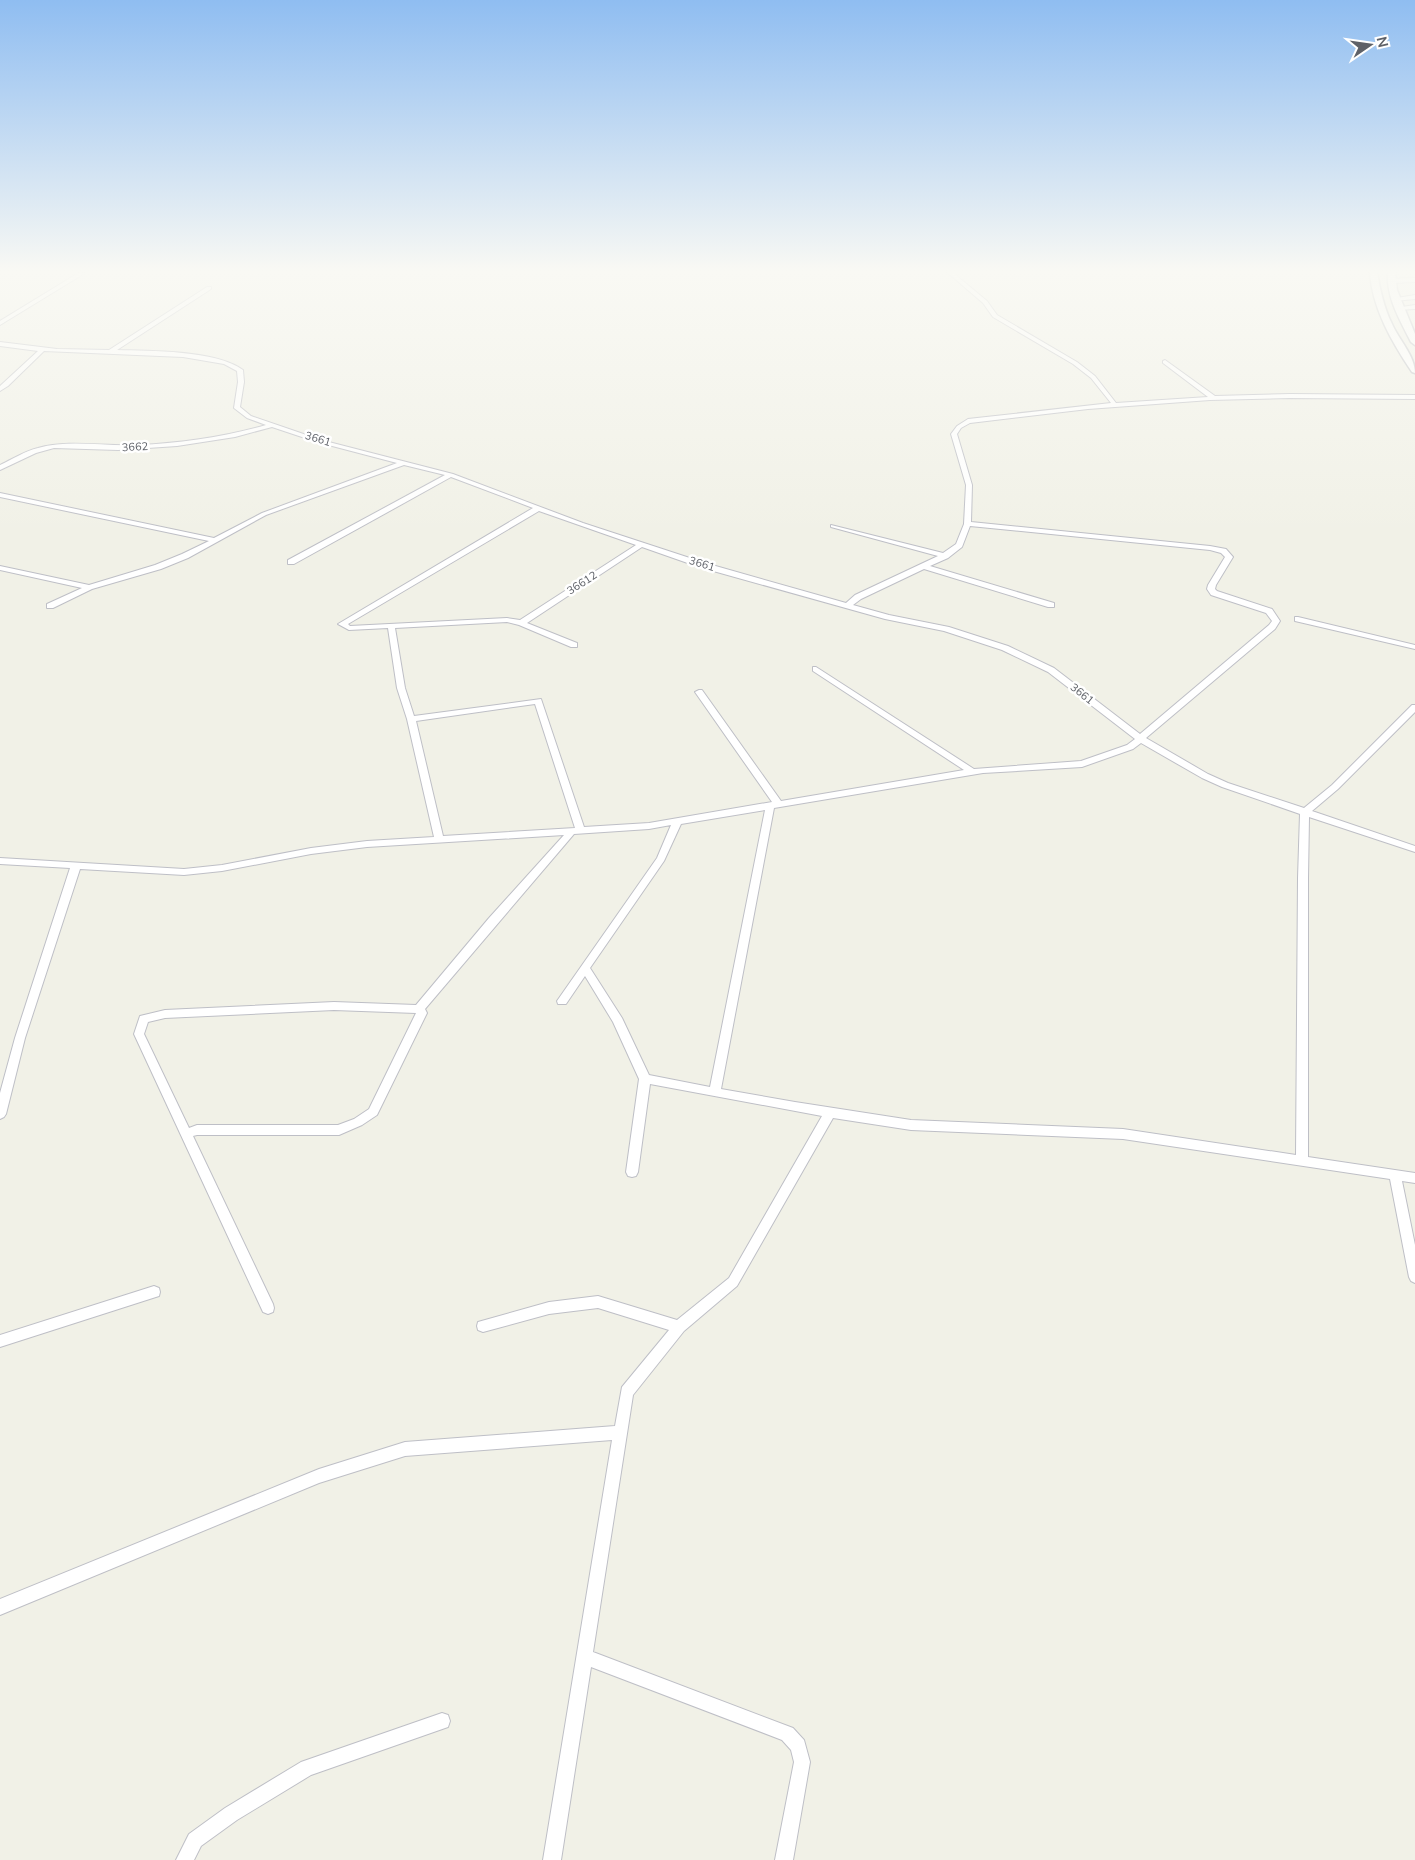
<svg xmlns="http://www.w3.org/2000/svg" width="1415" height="1860" viewBox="0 0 1415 1860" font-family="'Nunito Sans',sans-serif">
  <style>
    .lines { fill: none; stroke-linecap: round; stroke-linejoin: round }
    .street-casing { stroke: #bebfc6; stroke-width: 2 }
    .secondary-casing { stroke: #bcbec5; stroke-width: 3 }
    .street { fill: #fff; fill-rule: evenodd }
    .secondary { fill: #fff; fill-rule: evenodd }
    .labels { text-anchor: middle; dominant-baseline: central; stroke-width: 5; stroke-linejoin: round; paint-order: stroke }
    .far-street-label { font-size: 11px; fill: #5e6168; stroke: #fff }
  </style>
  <rect width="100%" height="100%" fill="#f1f1e7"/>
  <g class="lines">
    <g class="street-casing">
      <path id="street" d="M 80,272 L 85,273 L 0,325 L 0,321 Z
        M 947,272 L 952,272 L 987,301 L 997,315 L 1077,362 L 1095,376 L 1116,403 L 1208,397 L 1163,363 L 1163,361 L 1165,360 L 1215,396 L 1290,394 L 1415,395 L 1415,399 L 1290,398 L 1210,400 L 1088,409 L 970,423 L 961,428 L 957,434 L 972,485 L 971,522 L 1210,546 L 1226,549 L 1233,557 L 1216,585 L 1215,589 L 1217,591 L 1272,609 L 1280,621 L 1275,629 L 1146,738 L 1208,774 L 1228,783 L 1304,808 L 1332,785 L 1412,705 L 1415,705 L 1415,712 L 1338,789 L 1312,811 L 1415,846 L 1415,852 L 1309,817 L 1308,878 L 1308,1157 L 1415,1173 L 1415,1183 L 1402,1181 L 1415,1245 L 1415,1283 L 1411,1281 L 1409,1277 L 1390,1179 L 1123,1139 L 911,1130 L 833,1118 L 737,1286 L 684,1331 L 633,1395 L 593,1652 L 793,1728 L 804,1740 L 810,1762 L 793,1860 L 775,1860 L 794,1762 L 791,1750 L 782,1740 L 591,1667 L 561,1860 L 543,1860 L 612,1440 L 405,1456 L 319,1483 L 0,1615 L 0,1599 L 319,1469 L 405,1442 L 615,1426 L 622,1387 L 669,1330 L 598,1308 L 549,1314 L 483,1332 L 478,1330 L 477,1326 L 478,1322 L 549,1302 L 598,1296 L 677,1320 L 729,1278 L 822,1116 L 650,1084 L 638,1172 L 636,1176 L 632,1177 L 628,1176 L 626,1172 L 639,1079 L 613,1022 L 585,976 L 566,1004 L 558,1004 L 557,1001 L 657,858 L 671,825 L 649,829 L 574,834 L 425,1009 L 427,1013 L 377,1115 L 362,1125 L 339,1135 L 197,1135 L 193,1136 L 273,1304 L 274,1308 L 273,1312 L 268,1314 L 263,1312 L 134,1034 L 140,1016 L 165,1010 L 334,1002 L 416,1005 L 489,918 L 564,835 L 367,847 L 311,854 L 222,871 L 184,875 L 80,869 L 25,1038 L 6,1114 L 4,1117 L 0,1119 L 0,1093 L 15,1038 L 70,868 L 0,864 L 0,858 L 184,869 L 222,865 L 311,848 L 367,841 L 434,837 L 407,719 L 397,688 L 388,628 L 349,630 L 338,624 L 533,508 L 451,477 L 294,564 L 288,564 L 288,560 L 445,475 L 404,465 L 266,515 L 188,558 L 161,569 L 92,589 L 53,608 L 47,608 L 47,604 L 82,588 L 0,570 L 0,566 L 89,585 L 155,565 L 182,554 L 209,541 L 0,497 L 0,493 L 214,538 L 262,513 L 397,463 L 317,442 L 272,427 L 235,437 L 177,446 L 118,450 L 54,448 L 36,453 L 0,470 L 0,465 C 13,459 25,451 38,448 C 70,439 105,447 138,445 C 181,443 224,437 266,425 L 247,418 L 234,408 L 238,382 L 237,371 L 224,364 L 183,357 L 44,351 L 8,386 L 0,391 L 0,386 L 38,351 L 0,346 L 0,342 L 57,349 L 109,350 L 207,287 L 211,287 L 211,289 L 117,350 C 150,351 216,350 243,370 L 244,382 L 240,407 L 251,416 L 321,440 L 453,474 L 583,523 L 705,563 L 846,603 L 855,595 L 938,556 L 831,527 L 831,525 L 943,553 L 956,544 L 964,524 L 966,485 L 951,434 L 957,426 L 968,419 L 1111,403 L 1091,378 L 1073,364 L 993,317 L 983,303 ZM 539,511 L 636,545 L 520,620 L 507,618 L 350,626 L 348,624 ZM 970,526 L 1210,550 L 1221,553 L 1225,557 L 1208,585 L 1207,589 L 1211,595 L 1266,613 L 1272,621 L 1269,625 L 1140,734 L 1054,668 L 1008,646 L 949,627 L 889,615 L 853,605 L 861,599 L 924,569 L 1048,607 L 1054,607 L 1054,603 L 930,566 L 948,558 L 962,547 ZM 642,547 L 699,567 L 885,619 L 944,631 L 1002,650 L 1048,672 L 1135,739 L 1127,745 L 1081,761 L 974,769 L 816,667 L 813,667 L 813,671 L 964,770 L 781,801 L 702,690 L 699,690 L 695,692 L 772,802 L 649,823 L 584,827 L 541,699 L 414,716 L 405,688 L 395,628 L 507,622 L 519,625 L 571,647 L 577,647 L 577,643 L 527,623 ZM 535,704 L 575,828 L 443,836 L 416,721 ZM 1141,743 L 1202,778 L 1222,787 L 1300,814 L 1298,878 L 1296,1155 L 1123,1129 L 911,1120 L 795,1102 L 721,1089 L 774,808 L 983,773 L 1082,767 L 1133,749 ZM 765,810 L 710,1087 L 649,1075 L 622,1018 L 590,968 L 664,861 L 681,824 ZM 334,1010 L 416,1013 L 369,1109 L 354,1119 L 338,1125 L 197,1125 L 189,1128 L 144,1034 L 148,1022 L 165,1018 Z
        M 1415,278 L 1415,282 L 1391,283 L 1388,281 L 1391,279 Z
        M 1415,295 L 1415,299 L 1394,301 L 1391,299 Z
        M 1415,305 L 1415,309 L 1398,310 L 1395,308 Z
        M 1295,617 L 1298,617 L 1415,645 L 1415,649 L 1295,621 Z
        M 154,1286 L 159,1288 L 160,1292 L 159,1296 L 0,1347 L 0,1335 Z
        M 442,1713 L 448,1715 L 450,1721 L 448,1727 L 311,1775 L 237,1820 L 201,1846 L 194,1860 L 176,1860 L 189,1834 L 225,1808 L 301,1762 Z"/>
    </g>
    <g class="secondary-casing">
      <path id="secondary" d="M 1370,272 L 1377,272 C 1380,290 1384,308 1392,324 C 1399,340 1415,356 1415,373 L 1412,372 C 1392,342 1372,308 1370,272 Z
        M 1388,272 L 1395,272 L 1397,290 L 1415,334 L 1415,345 L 1411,342 C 1400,320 1386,297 1388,272 Z"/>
    </g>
    <use href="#street" class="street"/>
    <use href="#secondary" class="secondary"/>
  </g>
  <linearGradient id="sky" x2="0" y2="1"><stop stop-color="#8fbdf1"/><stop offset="0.51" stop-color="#f9f9f4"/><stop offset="1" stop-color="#f9f9f4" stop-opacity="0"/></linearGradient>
  <rect width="1415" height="532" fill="url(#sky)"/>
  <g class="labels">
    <g class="far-street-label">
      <text transform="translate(318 439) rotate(17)">3661</text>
      <text transform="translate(135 447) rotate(-3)">3662</text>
      <text transform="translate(702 564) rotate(17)">3661</text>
      <text transform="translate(582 583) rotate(-33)">36612</text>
      <text transform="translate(1082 694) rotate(39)">3661</text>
    </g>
  </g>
  <g transform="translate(1370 45) rotate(77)" stroke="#ffffff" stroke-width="4" paint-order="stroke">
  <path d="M0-4L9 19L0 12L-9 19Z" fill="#5e6168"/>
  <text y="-8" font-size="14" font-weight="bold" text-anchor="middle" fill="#5e6168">N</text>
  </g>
</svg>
